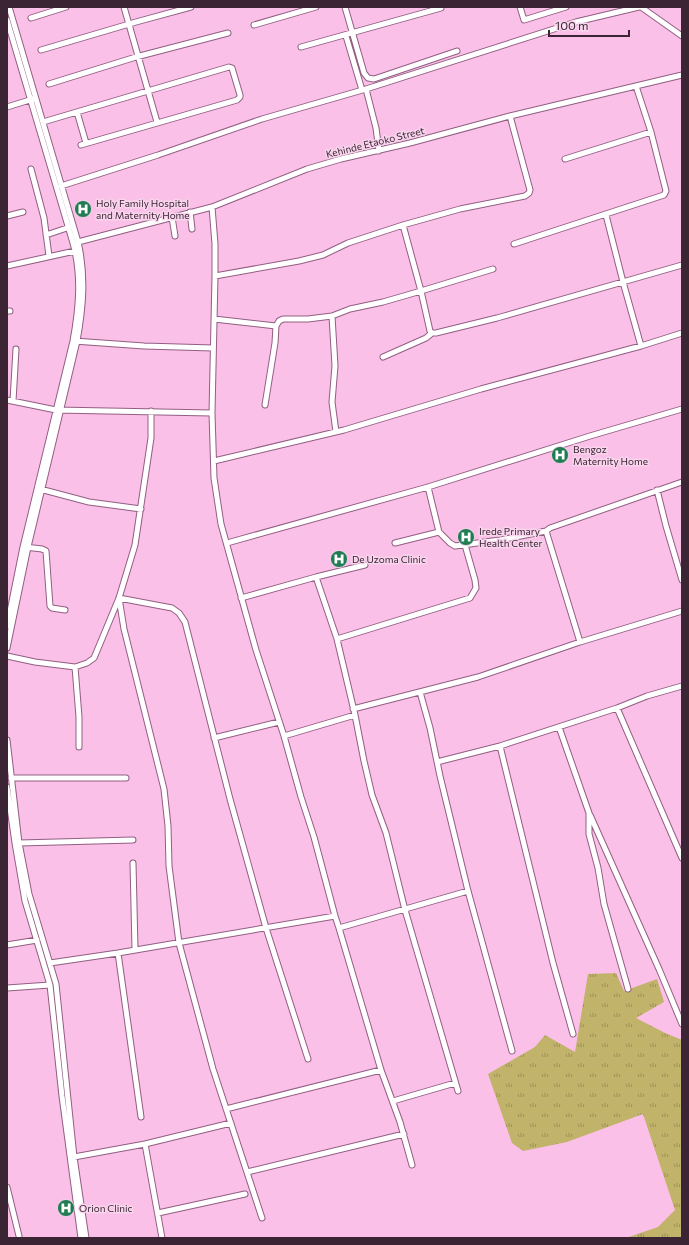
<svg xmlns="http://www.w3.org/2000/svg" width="689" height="1245" viewBox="0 0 689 1245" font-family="Commissioner,sans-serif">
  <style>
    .grass { fill: url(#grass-tufts) }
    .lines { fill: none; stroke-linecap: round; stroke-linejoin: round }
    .minor-casing { stroke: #925e82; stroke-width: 7 }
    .minor { stroke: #fff; stroke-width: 5 }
    .labels { text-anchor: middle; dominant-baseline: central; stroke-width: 3; stroke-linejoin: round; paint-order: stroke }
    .street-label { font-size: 10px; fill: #3b2534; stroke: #f9d5ed }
    .poi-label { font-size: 10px; fill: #3b2534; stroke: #f9d5ed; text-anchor: start }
  </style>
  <defs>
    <pattern id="grass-tufts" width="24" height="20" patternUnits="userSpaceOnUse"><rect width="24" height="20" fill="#c1b369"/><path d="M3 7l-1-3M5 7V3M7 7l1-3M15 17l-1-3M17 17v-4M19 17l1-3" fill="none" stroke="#9e9157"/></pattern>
  </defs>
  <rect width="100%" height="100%" fill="#fac0e7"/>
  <path class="grass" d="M 616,973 L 624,991 L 657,979 L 664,1002 L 636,1018 L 665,1033 L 682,1040 L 682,1238 L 626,1238 L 658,1227 L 675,1210 L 643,1114 L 567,1142 L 523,1151 L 512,1143 L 488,1074 L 535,1047 L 545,1035 L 575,1052 L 588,974 Z"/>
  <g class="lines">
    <g class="minor-casing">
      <path id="minor" d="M 124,7 L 157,122
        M 345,7 L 364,73 L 368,78 L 374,79 L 457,51
        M 520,7 L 524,20 L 566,7
        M 641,7 L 682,36
        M 31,18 L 66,7
        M 7,20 L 73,243 C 82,276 79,308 73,341 L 23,547 L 7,626
        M 254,25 L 316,7
        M 346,36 L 362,90
        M 301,47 L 441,8
        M 41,50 L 136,22 L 191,7
        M 49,84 L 136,57 L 228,33
        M 366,89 L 376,128 L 379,151
        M 7,107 L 33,99
        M 77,112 L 86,143
        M 43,122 L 229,67 L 232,68 L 240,95 L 240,97 L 237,100 L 81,145
        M 565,159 L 651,132
        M 31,169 L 44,218 L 49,256
        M 61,186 L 158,155 L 262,119 L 366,89 L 576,22 L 639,7
        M 212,207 L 215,244 L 215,276 L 212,413 L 214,478 L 221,524 L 256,650 L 284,736 L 301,797 L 314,837 L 335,916
        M 190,212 L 192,229
        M 606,215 L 623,282 L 641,346
        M 7,216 L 23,212
        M 172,217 L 175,236
        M 46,235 L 70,227
        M 78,242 L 212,207 L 307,169 L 341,159 L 410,143 L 510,116 L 682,75
        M 514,244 L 664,195 L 666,191 L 651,132 L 636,86
        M 7,266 L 75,251
        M 493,269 L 421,291 L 430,331 L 432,333 L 436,333 L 497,318 L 682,265
        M 215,276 L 299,261 L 323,255 L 348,243 L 403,225 L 460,209 L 525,196 L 529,193 L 530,190 L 510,116
        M 7,311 L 10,311
        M 332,316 L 335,366 L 332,402 L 336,432
        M 214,319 L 276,326 L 279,321 L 283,319 L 308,319 L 332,316 L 350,309 L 383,302 L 421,291 L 403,225
        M 74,341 L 144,346 L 213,348
        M 383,357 L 426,338 L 432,333
        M 7,400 L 56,410 L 212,413
        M 13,401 L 16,349
        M 265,405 L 275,343 L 276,326
        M 214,461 L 344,430 L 481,389 L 641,346 L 682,333
        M 428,487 L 439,532 L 450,543 L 455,546 L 500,540 L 546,531 L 550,528 L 682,482
        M 40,489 L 89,502 L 141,509
        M 657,490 L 666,526 L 682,580
        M 546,531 L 580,642
        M 227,543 L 428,487 L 590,436 L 682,409
        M 395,543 L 439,532
        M 25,547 L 42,549 L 46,551 L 50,606 L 52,608 L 65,610
        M 316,577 L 337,639 L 355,715 L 364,761 L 372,795 L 386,833 L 405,910 L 458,1091
        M 119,598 L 124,629 L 164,789 L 168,826 L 169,866 L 179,943 L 213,1069 L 262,1218
        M 119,598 L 172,608 L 179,613 L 185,622 L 230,799 L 266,928 L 308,1059
        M 241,598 L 316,577 L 365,565
        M 337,639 L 470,598 L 476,588 L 475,580 L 465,545
        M 7,648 L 28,547 L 77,341 C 83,308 86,276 78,242 L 9,7
        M 7,656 L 35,662 L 75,667 L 87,663 L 94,658 L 119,598 L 135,545 L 151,438 L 151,411
        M 75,667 L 79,717 L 79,747
        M 420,692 L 430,728 L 440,776 L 468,891 L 512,1051
        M 617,708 L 682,858
        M 353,709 L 478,677 L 580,642 L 682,611
        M 559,727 L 589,813 L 589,834 L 598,868 L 604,904 L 628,989
        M 284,736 L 355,715
        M 214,738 L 279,722
        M 7,740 L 19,843 L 29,894 L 56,984 L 74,1157 L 86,1238
        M 500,746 L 553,963 L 573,1034
        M 437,762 L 500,746 L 617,708 L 647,696 L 682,686
        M 11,778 L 126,778
        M 7,787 L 15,843 L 25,901 L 50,985 L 62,1096 L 81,1238
        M 590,815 L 659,969 L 682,1024
        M 19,843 L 133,840
        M 133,863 L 135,949
        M 339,928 L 381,1070 L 400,1122 L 412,1165
        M 7,945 L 37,940
        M 118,953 L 141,1117
        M 50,963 L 118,953 L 335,916 L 339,928 L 468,891
        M 7,988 L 50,985
        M 393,1101 L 455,1083
        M 226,1109 L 381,1070
        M 145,1144 L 162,1238
        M 74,1157 L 145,1144 L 231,1123
        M 247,1172 L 404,1134
        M 7,1187 L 19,1236
        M 158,1213 L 245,1194"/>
    </g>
    <use href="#minor" class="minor"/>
  </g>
  <defs>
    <g id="hospital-disc" transform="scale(0.9)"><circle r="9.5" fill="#207c52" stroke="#f9d5ed"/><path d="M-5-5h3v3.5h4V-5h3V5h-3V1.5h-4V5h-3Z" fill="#fff"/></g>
  </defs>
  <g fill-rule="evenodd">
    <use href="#hospital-disc" x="83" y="209"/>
    <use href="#hospital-disc" x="560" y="455"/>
    <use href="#hospital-disc" x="466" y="537"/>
    <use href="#hospital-disc" x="339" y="559"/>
    <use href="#hospital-disc" x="66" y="1208"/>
  </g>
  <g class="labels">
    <g class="street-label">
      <text transform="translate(375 142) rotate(-14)">Kehinde Etaoko Street</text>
    </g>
    <g class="poi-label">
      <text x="96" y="203">Holy Family Hospital<tspan x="96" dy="12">and Maternity Home</tspan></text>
      <text x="573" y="449">Bengoz<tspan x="573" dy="12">Maternity Home</tspan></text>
      <text x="479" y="531">Irede Primary<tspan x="479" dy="12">Health Center</tspan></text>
      <text x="352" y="559">De Uzoma Clinic</text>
      <text x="79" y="1208">Orion Clinic</text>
    </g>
  </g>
  <rect width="689" height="1245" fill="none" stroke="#3b2534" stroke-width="16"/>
  <path d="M549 30v6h80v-6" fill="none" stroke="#3b2534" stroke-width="2"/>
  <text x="555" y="30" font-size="12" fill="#3b2534" stroke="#f9d5ed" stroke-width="3" paint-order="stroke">100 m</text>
</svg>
